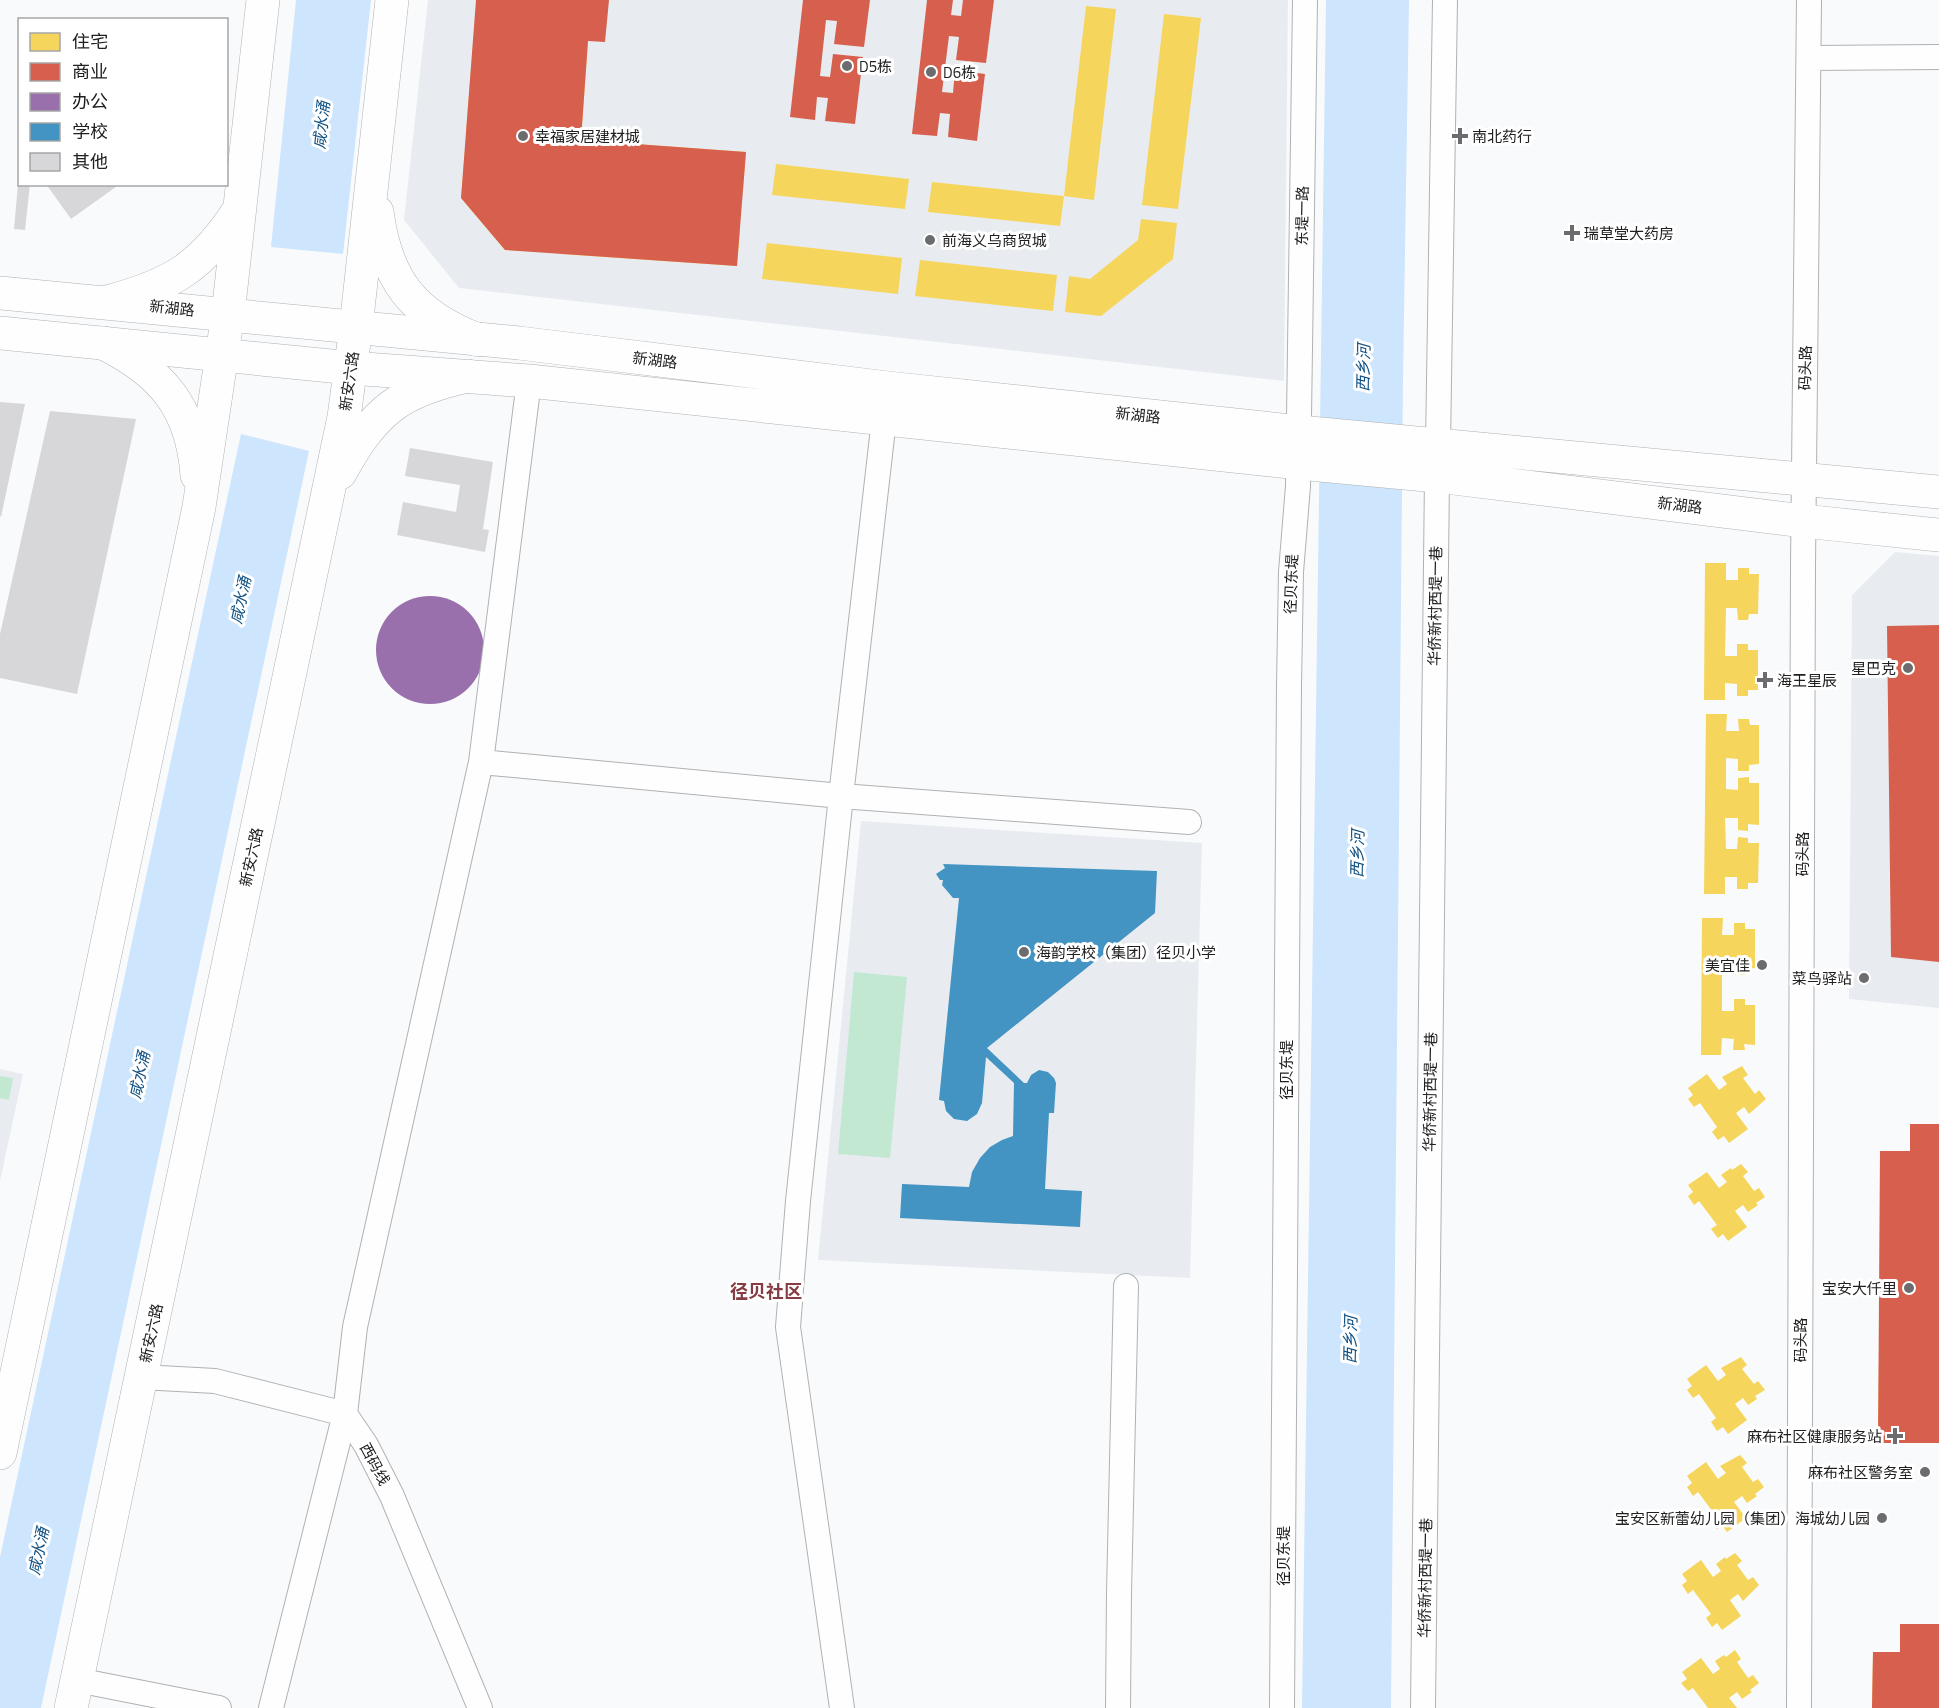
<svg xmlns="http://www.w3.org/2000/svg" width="1939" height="1708" viewBox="0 0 1939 1708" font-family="'Titillium Web','Noto Sans SC',sans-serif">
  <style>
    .built { fill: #e8ecf1 }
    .green { fill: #c2e8d2 }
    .water { fill: #cde5fd }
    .homes { fill: #f6d55c }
    .shops { fill: #d6604d }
    .offices { fill: #9970ab }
    .schools { fill: #4393c3 }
    .building { fill: #d7d7d9 }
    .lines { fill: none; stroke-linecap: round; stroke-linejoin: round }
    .minor-casing { stroke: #b0b1b3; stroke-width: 26 }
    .secondary-casing { stroke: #b0b1b3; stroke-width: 34 }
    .primary-casing { stroke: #b0b1b3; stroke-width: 34 }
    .minor { stroke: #fefeff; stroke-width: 24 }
    .secondary { stroke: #fefeff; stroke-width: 33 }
    .primary { stroke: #fefeff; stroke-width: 33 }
    .poi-dot { fill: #6c6c6e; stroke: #fff; stroke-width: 2 }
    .labels { text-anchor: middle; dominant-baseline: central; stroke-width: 6; stroke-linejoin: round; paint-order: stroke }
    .poi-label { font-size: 15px; fill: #202021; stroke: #fff; text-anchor: start }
    .street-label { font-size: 15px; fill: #202021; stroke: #fff }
    .water-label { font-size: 16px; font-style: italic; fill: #115183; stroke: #fff }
    .quarter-label { font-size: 18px; font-weight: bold; fill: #853c42; stroke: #fff }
  </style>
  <rect width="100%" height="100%" fill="#f9fafc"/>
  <path class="built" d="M 428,0 L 1288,0 L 1284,381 L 459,288 L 404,220 Z
    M 1895,552 L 1939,556 L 1939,1008 L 1849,999 L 1852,595 Z
    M 861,821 L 1202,843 L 1190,1278 L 818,1260 Z
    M 0,1069 L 23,1074 L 0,1181 Z"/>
  <path class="green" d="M 854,972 L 907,977 L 890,1158 L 838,1154 Z
    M 0,1076 L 13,1078 L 9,1100 L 0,1098 Z"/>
  <path class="water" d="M 296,0 L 371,0 L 343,254 L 271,247 Z
    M 1326,0 L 1409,0 L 1403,378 L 1391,1708 L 1302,1708 Z
    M 241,434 L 309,451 L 41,1708 L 0,1708 L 0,1557 Z"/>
  <path class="homes" d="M 1086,6 L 1116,9 L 1094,200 L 1064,196 Z
    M 1164,14 L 1201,18 L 1178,209 L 1142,205 Z
    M 474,33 L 510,35 L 502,135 L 466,132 Z
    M 552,38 L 588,41 L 581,140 L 545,137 Z
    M 581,140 L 746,152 L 743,190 L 578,179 Z
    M 465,151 L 501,153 L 498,185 L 523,215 L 549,216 L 546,252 L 505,250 L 461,198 Z
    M 776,164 L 909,179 L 905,209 L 772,195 Z
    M 932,182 L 1064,196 L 1060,226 L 928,212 Z
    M 563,218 L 740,230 L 737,266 L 561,254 Z
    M 1141,219 L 1177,223 L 1173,259 L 1101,316 L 1065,312 L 1069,276 L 1090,279 L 1138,240 Z
    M 767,243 L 902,258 L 898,294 L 762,279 Z
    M 920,260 L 1057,275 L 1053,311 L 915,296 Z
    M 1705,563 L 1726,563 L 1726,580 L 1738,580 L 1738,568 L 1749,568 L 1749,574 L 1759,574 L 1758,614 L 1749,614 L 1748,620 L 1738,620 L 1737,608 L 1726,608 L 1725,656 L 1737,656 L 1737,644 L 1748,644 L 1748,650 L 1758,650 L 1758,690 L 1748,690 L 1748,696 L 1737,696 L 1737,684 L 1725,683 L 1725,700 L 1704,700 Z
    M 1706,714 L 1727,714 L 1726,731 L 1739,731 L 1738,719 L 1749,719 L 1750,725 L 1759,725 L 1759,764 L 1749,765 L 1749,771 L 1738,771 L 1738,759 L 1726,758 L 1726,789 L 1738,790 L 1738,778 L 1749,777 L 1749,783 L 1759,783 L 1759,825 L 1748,824 L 1748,831 L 1738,830 L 1738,818 L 1725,818 L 1726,849 L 1737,849 L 1738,837 L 1748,838 L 1748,843 L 1759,843 L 1758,883 L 1748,883 L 1748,889 L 1737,889 L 1737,877 L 1725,877 L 1725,894 L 1704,894 Z
    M 1702,918 L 1723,918 L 1722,935 L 1734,935 L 1734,923 L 1745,923 L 1745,929 L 1755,929 L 1755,968 L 1745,969 L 1745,975 L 1734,975 L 1734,963 L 1722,962 L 1722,1011 L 1734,1011 L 1734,999 L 1745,999 L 1745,1005 L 1755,1005 L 1755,1045 L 1744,1044 L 1745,1050 L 1733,1050 L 1734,1039 L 1722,1038 L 1721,1055 L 1701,1055 Z
    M 1742,1066 L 1748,1075 L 1743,1078 L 1755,1094 L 1759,1090 L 1766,1099 L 1749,1114 L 1744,1107 L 1736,1113 L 1748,1129 L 1729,1143 L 1724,1136 L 1718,1140 L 1712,1132 L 1717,1127 L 1700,1103 L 1694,1107 L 1688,1099 L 1693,1095 L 1688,1088 L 1707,1074 L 1719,1090 L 1727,1084 L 1722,1077 Z
    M 1910,1124 L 1939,1124 L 1939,1233 L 1918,1232 L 1918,1202 L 1902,1202 L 1902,1216 L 1880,1216 L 1880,1151 L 1910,1151 Z
    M 1741,1164 L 1748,1172 L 1743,1176 L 1754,1191 L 1759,1188 L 1765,1197 L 1756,1203 L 1758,1205 L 1748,1212 L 1743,1205 L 1735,1211 L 1747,1227 L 1728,1241 L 1723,1234 L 1718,1238 L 1711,1229 L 1717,1225 L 1699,1201 L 1694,1205 L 1688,1196 L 1693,1192 L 1688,1185 L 1707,1172 L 1719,1188 L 1727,1182 L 1721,1175 L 1731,1168 L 1732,1170 Z
    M 1905,1333 L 1939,1333 L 1939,1443 L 1913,1443 L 1913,1411 L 1897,1411 L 1897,1425 L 1878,1425 L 1879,1360 L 1905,1360 Z
    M 1741,1357 L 1747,1365 L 1742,1369 L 1754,1384 L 1758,1381 L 1765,1390 L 1755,1396 L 1757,1399 L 1748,1405 L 1743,1398 L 1735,1404 L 1747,1420 L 1728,1434 L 1723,1427 L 1717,1431 L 1711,1422 L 1716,1418 L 1699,1394 L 1693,1398 L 1687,1390 L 1692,1386 L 1687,1379 L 1706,1365 L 1718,1381 L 1726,1375 L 1721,1368 Z
    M 1740,1455 L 1747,1463 L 1742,1467 L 1753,1482 L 1758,1479 L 1764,1487 L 1755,1494 L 1757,1496 L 1747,1503 L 1742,1496 L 1734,1502 L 1746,1518 L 1727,1532 L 1722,1525 L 1717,1529 L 1711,1520 L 1716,1516 L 1698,1492 L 1693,1496 L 1687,1487 L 1692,1483 L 1687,1476 L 1706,1462 L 1718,1479 L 1726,1473 L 1720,1466 Z
    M 1735,1553 L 1742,1561 L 1737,1565 L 1748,1580 L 1753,1577 L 1759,1585 L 1743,1601 L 1738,1594 L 1730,1600 L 1741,1616 L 1722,1630 L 1717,1623 L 1712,1627 L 1706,1618 L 1711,1614 L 1693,1590 L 1688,1594 L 1682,1585 L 1687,1581 L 1682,1574 L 1701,1560 L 1713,1577 L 1721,1571 L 1716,1564 L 1725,1557 L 1726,1559 Z
    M 1900,1624 L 1939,1624 L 1938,1708 L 1908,1708 L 1908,1703 L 1892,1703 L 1892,1708 L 1872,1708 L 1873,1652 L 1900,1652 Z
    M 1735,1650 L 1741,1659 L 1737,1662 L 1748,1678 L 1753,1675 L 1759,1683 L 1750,1690 L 1752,1692 L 1742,1699 L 1737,1692 L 1729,1698 L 1737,1708 L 1708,1708 L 1693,1688 L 1688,1691 L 1681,1683 L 1687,1679 L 1682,1672 L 1701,1658 L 1713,1674 L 1720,1669 L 1715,1661 L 1724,1655 L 1726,1657 Z"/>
  <path class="shops" d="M 476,0 L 609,0 L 605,42 L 588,41 L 581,140 L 746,152 L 737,266 L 505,250 L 461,198 Z
    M 803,0 L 870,0 L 864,47 L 834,44 L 837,21 L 826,20 L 820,76 L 830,77 L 833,54 L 863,57 L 855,124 L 825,121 L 828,98 L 817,97 L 815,120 L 790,117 Z
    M 927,0 L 953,0 L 951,15 L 961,16 L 963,0 L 994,0 L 986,63 L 956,60 L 959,37 L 949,36 L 942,92 L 953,93 L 955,70 L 985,74 L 977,141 L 948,137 L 950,114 L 940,113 L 937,136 L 912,134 Z
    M 1939,625 L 1939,962 L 1891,957 L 1887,626 Z
    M 1910,1124 L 1939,1124 L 1939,1443 L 1878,1443 L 1880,1151 L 1910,1151 Z
    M 1900,1624 L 1939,1624 L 1939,1708 L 1872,1708 L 1873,1652 L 1900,1652 Z"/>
  <path class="offices" d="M376 650a54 54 0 1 1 108 0a54 54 0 1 1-108 0Z"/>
  <path class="schools" d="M 943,864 L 1157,871 L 1155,913 L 987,1048 L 1024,1083 L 1027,1083 L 1031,1075 L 1039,1070 L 1048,1072 L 1054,1078 L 1056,1083 L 1054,1113 L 1049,1113 L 1045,1189 L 1082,1191 L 1080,1227 L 900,1218 L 902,1184 L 969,1187 L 972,1172 L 980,1158 L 990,1147 L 1002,1140 L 1013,1136 L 1014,1083 L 986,1057 L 982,1103 L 977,1114 L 967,1121 L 954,1119 L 946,1111 L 944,1101 L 939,1100 L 959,898 L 953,898 L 942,885 L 943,880 L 940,880 L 936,874 L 945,868 Z"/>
  <path class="building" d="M 18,184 L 30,184 L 25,230 L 14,229 Z
    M 46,184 L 120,184 L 71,219 Z
    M 0,402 L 25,404 L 1,517 L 0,516 Z
    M 50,411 L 136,419 L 77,694 L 0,678 L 0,634 Z
    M 410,448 L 493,462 L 483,529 L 489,530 L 485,552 L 397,535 L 403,502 L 456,512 L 460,485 L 405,476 Z"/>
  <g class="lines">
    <g class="minor-casing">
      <path id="minor" d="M 1809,58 L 1939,57
        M 1438,445 L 1445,0
        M 481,762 L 841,796 L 1189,822
        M 141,1377 L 215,1381 L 345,1414 L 366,1445 L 392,1496 L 480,1708
        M 77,1680 L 219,1708
        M 271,1708 L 345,1414 L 355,1327 L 481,762 L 529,381
        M 842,1708 L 788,1327 L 798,1201 L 841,796 L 886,402
        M 1118,1708 L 1119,1593 L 1126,1286
        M 1282,1708 L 1289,685 L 1291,572 L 1298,486 L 1305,0
        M 1423,1708 L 1437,476
        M 1799,1708 L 1803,565 L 1809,0"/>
    </g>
    <g class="secondary-casing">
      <path id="secondary" d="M 0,293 L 519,343 L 888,388 L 1310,433 L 1939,492
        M 0,333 L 351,368 L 529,381 L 1299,463 L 1437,476 L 1803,521 L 1939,535"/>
    </g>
    <g class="primary-casing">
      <path id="primary" d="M 377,212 C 386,280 413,315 478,340
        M 107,302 C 172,285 202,267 239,210
        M 103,343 C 162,372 192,407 197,475
        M 340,473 C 374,411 399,391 468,376
        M 0,1453 L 199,507 L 228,314 L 263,0
        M 71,1708 L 344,417 L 356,327 L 392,0"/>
    </g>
    <use href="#minor" class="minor"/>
    <use href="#secondary" class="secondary"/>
    <use href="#primary" class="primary"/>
  </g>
  <g class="poi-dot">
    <circle cx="847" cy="66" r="6"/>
    <circle cx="931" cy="72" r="6"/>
    <circle cx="523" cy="136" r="6"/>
    <path d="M1457 127h6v6h6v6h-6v6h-6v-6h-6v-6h6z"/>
    <path d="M1569 224h6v6h6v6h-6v6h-6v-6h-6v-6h6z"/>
    <circle cx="930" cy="240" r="6"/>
    <circle cx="1908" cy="668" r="6"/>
    <path d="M1762 671h6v6h6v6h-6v6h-6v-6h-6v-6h6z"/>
    <circle cx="1024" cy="952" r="6"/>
    <circle cx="1762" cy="965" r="6"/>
    <circle cx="1864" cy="978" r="6"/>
    <circle cx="1909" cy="1288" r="6"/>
    <path d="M1892 1427h6v6h6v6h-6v6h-6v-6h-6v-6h6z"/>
    <circle cx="1925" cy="1472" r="6"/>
    <circle cx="1882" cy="1518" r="6"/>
  </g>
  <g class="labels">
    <g class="poi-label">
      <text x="859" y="66">D5栋</text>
      <text x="943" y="72">D6栋</text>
      <text x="535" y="136">幸福家居建材城</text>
      <text x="1472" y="136">南北药行</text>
      <text x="1584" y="233">瑞草堂大药房</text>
      <text x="942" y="240">前海义乌商贸城</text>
      <text x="1896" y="668" text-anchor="end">星巴克</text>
      <text x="1777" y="680">海王星辰</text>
      <text x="1036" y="952">海韵学校（集团）径贝小学</text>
      <text x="1750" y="965" text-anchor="end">美宜佳</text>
      <text x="1852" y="978" text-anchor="end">菜鸟驿站</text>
      <text x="1897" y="1288" text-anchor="end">宝安大仟里</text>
      <text x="1882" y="1436" text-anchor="end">麻布社区健康服务站</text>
      <text x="1913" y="1472" text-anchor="end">麻布社区警务室</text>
      <text x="1870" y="1518" text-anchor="end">宝安区新蕾幼儿园（集团）海城幼儿园</text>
    </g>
    <g class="street-label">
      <text transform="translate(1302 216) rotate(-89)">东堤一路</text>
      <text transform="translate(172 308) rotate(6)">新湖路</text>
      <text transform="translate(655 360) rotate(7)">新湖路</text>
      <text transform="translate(1805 368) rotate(-89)">码头路</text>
      <text transform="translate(349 381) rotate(-82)">新安六路</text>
      <text transform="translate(1138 415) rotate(6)">新湖路</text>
      <text transform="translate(1680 505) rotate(7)">新湖路</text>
      <text transform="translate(1291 584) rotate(-88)">径贝东堤</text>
      <text transform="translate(1435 606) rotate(-89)">华侨新村西堤一巷</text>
      <text transform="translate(1802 854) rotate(-90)">码头路</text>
      <text transform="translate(251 857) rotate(-78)">新安六路</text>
      <text transform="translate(1286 1070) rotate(-90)">径贝东堤</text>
      <text transform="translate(1430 1092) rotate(-89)">华侨新村西堤一巷</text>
      <text transform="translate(151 1333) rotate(-78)">新安六路</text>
      <text transform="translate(1800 1340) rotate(-90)">码头路</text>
      <text transform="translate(375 1464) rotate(62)">西码线</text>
      <text transform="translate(1283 1556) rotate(-90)">径贝东堤</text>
      <text transform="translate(1425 1578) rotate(-89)">华侨新村西堤一巷</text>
    </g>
    <g class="water-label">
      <text transform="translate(321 125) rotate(-84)">咸水涌</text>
      <text transform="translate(1363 368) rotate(-89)">西乡河</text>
      <text transform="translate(240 600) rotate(-78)">咸水涌</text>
      <text transform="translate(1357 854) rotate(-89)">西乡河</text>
      <text transform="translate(139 1075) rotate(-78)">咸水涌</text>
      <text transform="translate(1350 1340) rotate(-89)">西乡河</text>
      <text transform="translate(38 1551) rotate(-78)">咸水涌</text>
    </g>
    <g class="quarter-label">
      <text x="766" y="1291">径贝社区</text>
    </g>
  </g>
  <rect x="18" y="18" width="210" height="168" fill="#ffffff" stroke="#a6a6a6" stroke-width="1.5"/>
  <rect x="30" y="33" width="30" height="18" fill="#f6d55c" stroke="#a6a6a6" stroke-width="1.5"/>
  <text x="72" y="48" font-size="18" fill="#202021">住宅</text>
  <rect x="30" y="63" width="30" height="18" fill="#d6604d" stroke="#a6a6a6" stroke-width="1.5"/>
  <text x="72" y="78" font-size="18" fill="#202021">商业</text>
  <rect x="30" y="93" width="30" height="18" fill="#9970ab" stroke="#a6a6a6" stroke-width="1.5"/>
  <text x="72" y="108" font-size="18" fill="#202021">办公</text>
  <rect x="30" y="123" width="30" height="18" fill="#4393c3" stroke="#a6a6a6" stroke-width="1.5"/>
  <text x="72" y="138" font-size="18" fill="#202021">学校</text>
  <rect x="30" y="153" width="30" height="18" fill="#d7d7d9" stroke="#a6a6a6" stroke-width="1.5"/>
  <text x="72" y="168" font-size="18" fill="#202021">其他</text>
</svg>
